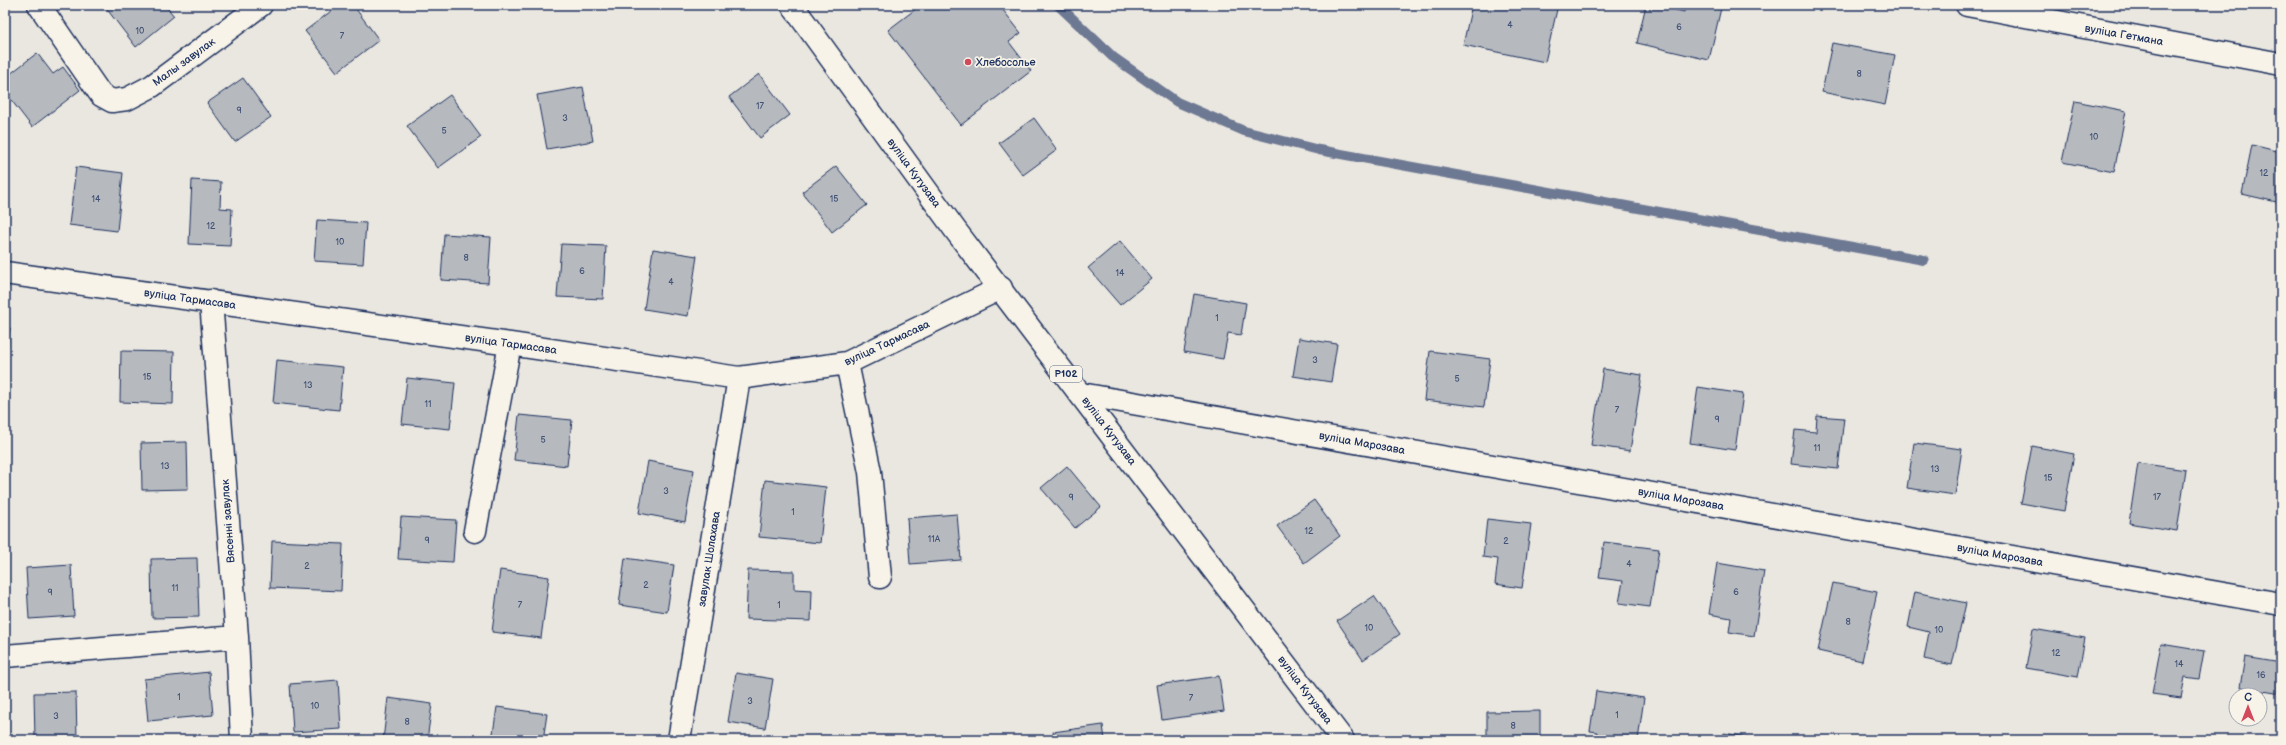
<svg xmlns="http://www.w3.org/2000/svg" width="2286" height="745" viewBox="0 0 2286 745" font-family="'Balsamiq Sans',sans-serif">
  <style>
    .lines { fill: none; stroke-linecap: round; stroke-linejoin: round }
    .stream { stroke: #6d7892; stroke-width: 10 }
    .building { fill: #b6babf; stroke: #1b2f5e }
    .minor-casing { stroke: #1b2f5e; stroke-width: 25 }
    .major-casing { stroke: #1b2f5e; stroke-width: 25 }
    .minor { stroke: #f7f3e8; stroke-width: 22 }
    .major { stroke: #f7f3e8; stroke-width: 22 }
    .poi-dot { fill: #d1495b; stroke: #f7f3e8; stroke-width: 1.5 }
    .labels { text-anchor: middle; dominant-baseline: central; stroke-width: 3.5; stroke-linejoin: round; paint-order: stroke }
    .number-label { font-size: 9px; fill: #425276 }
    .shield { fill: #f7f3e8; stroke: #5d6a87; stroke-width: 1 }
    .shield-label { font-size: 10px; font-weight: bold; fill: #1b2f5e }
    .street-label { font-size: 11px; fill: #1b2f5e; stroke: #f7f3e8 }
    .poi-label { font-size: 11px; fill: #1b2f5e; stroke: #f7f3e8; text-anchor: start }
  </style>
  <rect width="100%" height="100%" fill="#eae7e0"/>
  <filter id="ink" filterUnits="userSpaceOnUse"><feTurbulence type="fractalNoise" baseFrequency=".025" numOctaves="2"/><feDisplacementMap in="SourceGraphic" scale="8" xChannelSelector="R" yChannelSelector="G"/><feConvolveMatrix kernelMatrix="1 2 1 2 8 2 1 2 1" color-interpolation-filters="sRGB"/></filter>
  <g filter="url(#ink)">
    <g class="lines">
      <path class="stream" d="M 1058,5 L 1113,57 L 1177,102 L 1244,131 L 1319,150 L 1924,260"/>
    </g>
    <path class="building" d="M 109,5 L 165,5 L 174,16 L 136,47 L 106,8 Z
      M 339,5 L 353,5 L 379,40 L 337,72 L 305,31 Z
      M 921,5 L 946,5 L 948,8 L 951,5 L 999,5 L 1021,33 L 1009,42 L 1031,71 L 961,125 L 888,30 Z
      M 1472,5 L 1558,5 L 1545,62 L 1463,45 Z
      M 1646,5 L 1656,5 L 1684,12 L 1686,5 L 1709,5 L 1721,8 L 1709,60 L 1637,43 Z
      M 1832,43 L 1895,55 L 1885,105 L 1822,92 Z
      M 37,53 L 53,74 L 63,67 L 80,90 L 32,127 L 5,92 L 5,78 Z
      M 759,74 L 790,115 L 760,138 L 729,97 Z
      M 243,78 L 271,117 L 235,142 L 207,103 Z
      M 583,87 L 593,141 L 547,149 L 537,95 Z
      M 450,95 L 481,137 L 438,168 L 407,126 Z
      M 2075,101 L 2126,111 L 2114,172 L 2062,162 Z
      M 1034,118 L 1057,150 L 1023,175 L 999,143 Z
      M 2252,145 L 2281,152 L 2281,203 L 2242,194 Z
      M 836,166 L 867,205 L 832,232 L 802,192 Z
      M 76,167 L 123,173 L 117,231 L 69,225 Z
      M 192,180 L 221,182 L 220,208 L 232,209 L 230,246 L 189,244 Z
      M 317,220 L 366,223 L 363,264 L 314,261 Z
      M 444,234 L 491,237 L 488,283 L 441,280 Z
      M 1120,241 L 1152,279 L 1120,305 L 1088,268 Z
      M 561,244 L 606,246 L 603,299 L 557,297 Z
      M 653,249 L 697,256 L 688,316 L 644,309 Z
      M 1194,294 L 1246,303 L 1241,335 L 1228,333 L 1223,359 L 1184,352 Z
      M 5,328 L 10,328 L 5,367 Z
      M 1299,338 L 1337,344 L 1331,382 L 1293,376 Z
      M 121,351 L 174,352 L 173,404 L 120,402 Z
      M 1430,351 L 1490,359 L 1484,407 L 1424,400 Z
      M 277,360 L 343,367 L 339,410 L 273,403 Z
      M 1603,369 L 1642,375 L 1630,451 L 1591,445 Z
      M 407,378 L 455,383 L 450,429 L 402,424 Z
      M 1698,387 L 1743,394 L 1735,450 L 1690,443 Z
      M 519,415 L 572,420 L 567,466 L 514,460 Z
      M 1817,416 L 1844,418 L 1838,469 L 1791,464 L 1795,430 L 1816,432 Z
      M 187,442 L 188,489 L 142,490 L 141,443 Z
      M 1914,443 L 1962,449 L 1955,495 L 1907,488 Z
      M 2032,446 L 2074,454 L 2064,511 L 2021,503 Z
      M 648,461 L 694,470 L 685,522 L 639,513 Z
      M 2138,463 L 2186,470 L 2177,531 L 2129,523 Z
      M 1067,466 L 1101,507 L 1075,528 L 1041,488 Z
      M 765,480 L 826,487 L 820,543 L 759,537 Z
      M 1314,500 L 1340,536 L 1304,563 L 1277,526 Z
      M 957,514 L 961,560 L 910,564 L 907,518 Z
      M 401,517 L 456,520 L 453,562 L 398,559 Z
      M 1487,519 L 1531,524 L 1522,588 L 1495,584 L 1498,559 L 1483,557 Z
      M 272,541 L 343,544 L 341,591 L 270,588 Z
      M 1604,542 L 1659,549 L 1650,607 L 1619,603 L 1623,581 L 1599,578 Z
      M 197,558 L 199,617 L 152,618 L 151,559 Z
      M 625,558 L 674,565 L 667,612 L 619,605 Z
      M 1717,563 L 1764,571 L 1754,636 L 1729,632 L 1731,618 L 1709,614 Z
      M 71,565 L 74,616 L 29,619 L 26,568 Z
      M 500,570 L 549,577 L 541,638 L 492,632 Z
      M 748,570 L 794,571 L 794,589 L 812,590 L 811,621 L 746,619 Z
      M 1833,583 L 1877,592 L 1862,661 L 1818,651 Z
      M 1915,592 L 1966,603 L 1952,665 L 1924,659 L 1929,632 L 1908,627 Z
      M 1374,596 L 1400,634 L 1363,660 L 1337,621 Z
      M 2033,629 L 2085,638 L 2078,677 L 2026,668 Z
      M 2161,644 L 2204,651 L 2199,679 L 2185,677 L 2181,698 L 2152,694 Z
      M 2245,657 L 2281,663 L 2281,694 L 2240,687 Z
      M 209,672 L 213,715 L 148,721 L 144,679 Z
      M 736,673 L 773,679 L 765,728 L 728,722 Z
      M 1219,676 L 1224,711 L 1162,720 L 1157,685 Z
      M 338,680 L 341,729 L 293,732 L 290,684 Z
      M 1596,691 L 1644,698 L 1638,740 L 1596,740 L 1598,732 L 1590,731 Z
      M 76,692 L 77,740 L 35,740 L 34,693 Z
      M 388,698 L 432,704 L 427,740 L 383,740 Z
      M 497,707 L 547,714 L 543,740 L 492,740 Z
      M 1540,711 L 1540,740 L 1487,740 L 1487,712 Z
      M 1103,725 L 1105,740 L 1054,740 L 1053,732 Z
      M 1724,733 L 1764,740 L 1723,740 Z
      M 1821,737 L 1841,740 L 1820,740 Z"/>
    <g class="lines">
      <g class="minor-casing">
        <path id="minor" d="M 39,5 L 101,95 L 112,101 L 127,99 L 152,86 L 261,5
          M 1967,5 L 2281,64
          M 5,273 L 510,344 L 739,378 L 847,363 L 1001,288
          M 211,301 L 237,637 L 242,740
          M 847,363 L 870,472 L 880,577
          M 1081,394 L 2281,604
          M 475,531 L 510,344
          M 5,656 L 237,637
          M 679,740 L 739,378"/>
      </g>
      <g class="major-casing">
        <path id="major" d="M 792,5 L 956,231 L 1343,740"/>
      </g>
      <use href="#minor" class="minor"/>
      <use href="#major" class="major"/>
    </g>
  </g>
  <circle class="poi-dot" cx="968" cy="62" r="4"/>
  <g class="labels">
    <g class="number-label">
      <text x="1510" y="25">4</text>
      <text x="1679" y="27">6</text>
      <text x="140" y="31">10</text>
      <text x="342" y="36">7</text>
      <text x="1859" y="74">8</text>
      <text x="760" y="106">17</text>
      <text x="239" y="110">9</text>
      <text x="565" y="118">3</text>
      <text x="444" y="131">5</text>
      <text x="2094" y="137">10</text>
      <text x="2264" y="173">12</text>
      <text x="96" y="199">14</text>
      <text x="834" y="199">15</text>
      <text x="211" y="226">12</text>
      <text x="340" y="242">10</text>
      <text x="466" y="258">8</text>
      <text x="582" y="271">6</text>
      <text x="1120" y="273">14</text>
      <text x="671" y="282">4</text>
      <text x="1217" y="318">1</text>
      <text x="1315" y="360">3</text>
      <text x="147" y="377">15</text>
      <text x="1457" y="379">5</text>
      <text x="308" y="385">13</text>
      <text x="428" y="404">11</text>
      <text x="1617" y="410">7</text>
      <text x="1717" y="419">9</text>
      <text x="543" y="440">5</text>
      <text x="1817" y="448">11</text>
      <text x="165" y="466">13</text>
      <text x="1935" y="469">13</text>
      <text x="2048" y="478">15</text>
      <text x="666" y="491">3</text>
      <text x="1071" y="497">9</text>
      <text x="2157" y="497">17</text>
      <text x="793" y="512">1</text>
      <text x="1309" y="531">12</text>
      <text x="934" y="539">11А</text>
      <text x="427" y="540">9</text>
      <text x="1506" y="541">2</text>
      <text x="1629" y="564">4</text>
      <text x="307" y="566">2</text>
      <text x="646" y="585">2</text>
      <text x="175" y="588">11</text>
      <text x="50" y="592">9</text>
      <text x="1736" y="592">6</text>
      <text x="520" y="605">7</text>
      <text x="779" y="605">1</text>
      <text x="1848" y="622">8</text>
      <text x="1369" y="628">10</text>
      <text x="1939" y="630">10</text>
      <text x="2056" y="653">12</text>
      <text x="2179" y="664">14</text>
      <text x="2261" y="675">16</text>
      <text x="179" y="697">1</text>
      <text x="1191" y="698">7</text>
      <text x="750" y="701">3</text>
      <text x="315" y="706">10</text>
      <text x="1617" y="715">1</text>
      <text x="56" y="716">3</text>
      <text x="407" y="722">8</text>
      <text x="1513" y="726">8</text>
    </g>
    <rect class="shield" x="1050" y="366" width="32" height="16" rx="3"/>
    <g class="shield-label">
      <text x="1066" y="374">Р102</text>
    </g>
    <g class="street-label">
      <text transform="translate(2124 35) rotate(10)">вуліца Гетмана</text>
      <text transform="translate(184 62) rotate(-36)">Малы завулак</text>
      <text transform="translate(914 173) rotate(54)">вуліца Кутузава</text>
      <text transform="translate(190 299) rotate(8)">вуліца Тармасава</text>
      <text transform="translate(887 343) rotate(-25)">вуліца Тармасава</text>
      <text transform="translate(511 344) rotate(8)">вуліца Тармасава</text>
      <text transform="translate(1109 431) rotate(53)">вуліца Кутузава</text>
      <text transform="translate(1362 443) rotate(10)">вуліца Марозава</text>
      <text transform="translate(1681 499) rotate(10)">вуліца Марозава</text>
      <text transform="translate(228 521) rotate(-94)">Вясенні завулак</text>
      <text transform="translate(2000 555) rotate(10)">вуліца Марозава</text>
      <text transform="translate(709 559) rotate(-81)">завулак Шолахава</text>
      <text transform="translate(1305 690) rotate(53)">вуліца Кутузава</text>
    </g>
    <g class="poi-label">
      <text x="976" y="62">Хлебосолье</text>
    </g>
  </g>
  <rect width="2286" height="745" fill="none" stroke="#f7f3e8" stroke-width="20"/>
  <rect x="10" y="10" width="2266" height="725" fill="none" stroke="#1b2f5e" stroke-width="1.5" filter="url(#ink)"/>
  <g transform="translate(2248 707)"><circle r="19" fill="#f7f3e8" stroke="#9fa5b1"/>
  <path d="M0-3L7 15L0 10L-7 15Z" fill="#d1495b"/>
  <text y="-6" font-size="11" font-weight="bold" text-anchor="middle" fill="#1b2f5e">С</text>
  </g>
</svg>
